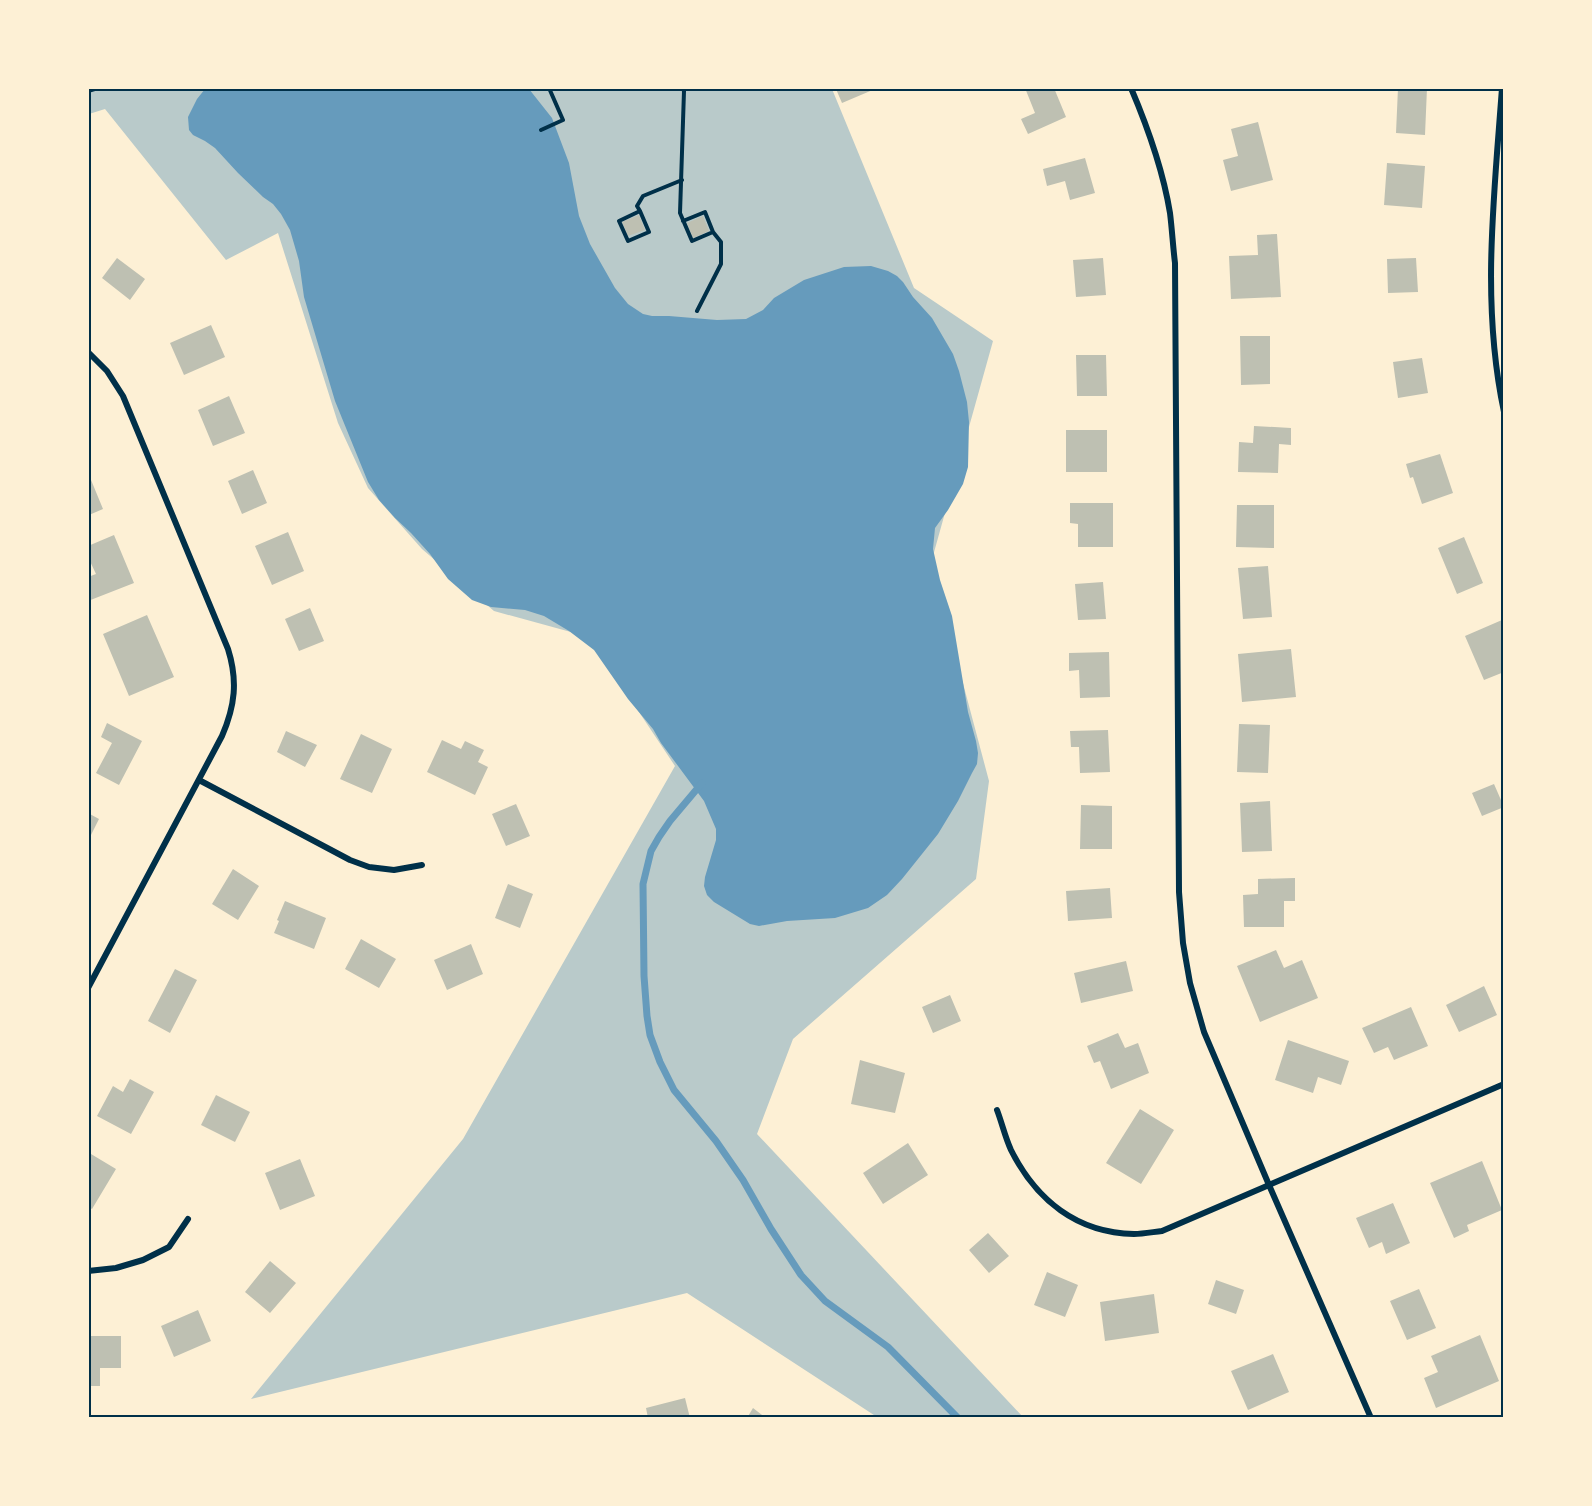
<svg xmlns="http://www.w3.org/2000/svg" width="1592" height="1506" viewBox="0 0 1592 1506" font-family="'PT Sans Narrow',sans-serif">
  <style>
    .green { fill: #b9caca }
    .water { fill: #669bbc }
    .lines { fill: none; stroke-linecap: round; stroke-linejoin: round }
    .stream { stroke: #669bbc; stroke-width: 7 }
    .building { fill: #bec0b2 }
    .path { stroke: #003049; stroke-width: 4 }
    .minor { stroke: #003049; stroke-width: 6 }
    .neatline { fill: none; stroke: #003049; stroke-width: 2 }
  </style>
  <rect width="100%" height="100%" fill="#fdf0d5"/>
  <path class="green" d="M 89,88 L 832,89 L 914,288 L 993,341 L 931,563 L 989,781 L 976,879 L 793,1039 L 757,1134 L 1023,1417 L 877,1417 L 687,1293 L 251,1399 L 463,1139 L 675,766 L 589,637 L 494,611 L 422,549 L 368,488 L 338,423 L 278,233 L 226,260 L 105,109 L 89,114 Z"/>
  <path class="water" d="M 205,89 L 529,89 L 552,118 L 569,163 L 579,216 L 590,244 L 615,288 L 628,304 L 643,314 L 652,316 L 669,316 L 717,320 L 746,319 L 763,310 L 774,298 L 804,280 L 844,267 L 871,266 L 888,271 L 897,276 L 903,282 L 913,297 L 932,318 L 953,354 L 959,371 L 967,402 L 969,422 L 968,467 L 963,484 L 948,510 L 935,528 L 933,549 L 940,580 L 952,616 L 968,712 L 976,741 L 978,753 L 977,764 L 972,773 L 958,801 L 938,834 L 902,879 L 887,895 L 868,908 L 835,918 L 787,921 L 759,926 L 750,924 L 714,902 L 707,895 L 704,886 L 705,877 L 716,840 L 716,829 L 704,801 L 661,743 L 653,729 L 628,699 L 594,650 L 569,631 L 544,616 L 525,610 L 491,607 L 472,600 L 448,579 L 430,554 L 411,533 L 395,518 L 379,500 L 368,482 L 335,401 L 304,297 L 299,261 L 290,230 L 281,214 L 273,204 L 263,197 L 238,173 L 215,148 L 205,141 L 193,135 L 189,130 L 188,117 L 197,99 Z"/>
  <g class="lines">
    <path class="stream" d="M 702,783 L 670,821 L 659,837 L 651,851 L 643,884 L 644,976 L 647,1016 L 650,1035 L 660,1062 L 674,1090 L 716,1141 L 743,1180 L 771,1229 L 801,1275 L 825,1301 L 888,1347 L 958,1418"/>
  </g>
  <path class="building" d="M 1025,88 L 1054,88 L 1066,117 L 1028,134 L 1021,119 L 1035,113 Z
    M 1398,88 L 1427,88 L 1425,135 L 1396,133 Z
    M 836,89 L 875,89 L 842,103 Z
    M 1258,122 L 1273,180 L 1231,191 L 1223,160 L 1238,156 L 1231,129 Z
    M 1085,158 L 1095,193 L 1070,200 L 1065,181 L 1047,186 L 1043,169 Z
    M 1387,163 L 1425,166 L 1422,208 L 1384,205 Z
    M 639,215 L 645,230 L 628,236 L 622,222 Z
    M 703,216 L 709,231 L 693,238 L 687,223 Z
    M 1277,234 L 1281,297 L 1231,299 L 1229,256 L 1258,255 L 1257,235 Z
    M 117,258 L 145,279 L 130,300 L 102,278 Z
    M 1103,258 L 1106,295 L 1076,297 L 1073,260 Z
    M 1416,258 L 1418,292 L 1388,293 L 1387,259 Z
    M 211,325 L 225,357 L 184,375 L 170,343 Z
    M 1240,336 L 1270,336 L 1270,384 L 1241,385 Z
    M 1076,355 L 1106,355 L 1107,396 L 1077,396 Z
    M 1422,358 L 1428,393 L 1398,398 L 1393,362 Z
    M 229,396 L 245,433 L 213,446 L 198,410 Z
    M 1254,426 L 1291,428 L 1291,445 L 1279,444 L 1278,473 L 1238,472 L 1239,442 L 1253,443 Z
    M 1066,430 L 1107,430 L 1107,472 L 1066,472 Z
    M 1440,454 L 1453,493 L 1422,504 L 1413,477 L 1410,478 L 1406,464 Z
    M 253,470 L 267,503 L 242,514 L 228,481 Z
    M 89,475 L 103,509 L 89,515 Z
    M 1070,503 L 1113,503 L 1113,547 L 1078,547 L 1078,524 L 1070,523 Z
    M 1237,505 L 1274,505 L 1274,548 L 1236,547 Z
    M 288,532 L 304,571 L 272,585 L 255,546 Z
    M 114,535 L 134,583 L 88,601 L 88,577 L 96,574 L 88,557 L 88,546 Z
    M 1464,537 L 1483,583 L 1457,594 L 1438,548 Z
    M 1268,566 L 1272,617 L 1243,619 L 1238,568 Z
    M 1103,582 L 1106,619 L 1078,620 L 1075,584 Z
    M 310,608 L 324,641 L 299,651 L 285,619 Z
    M 147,615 L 174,677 L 129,696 L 103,634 Z
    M 1502,620 L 1504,672 L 1484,680 L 1465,636 Z
    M 1291,649 L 1296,697 L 1242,702 L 1238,654 Z
    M 1109,652 L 1110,697 L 1080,698 L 1079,670 L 1069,671 L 1069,653 Z
    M 107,723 L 142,741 L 119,785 L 96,773 L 112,743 L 101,737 Z
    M 1239,724 L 1270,725 L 1268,773 L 1237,772 Z
    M 1108,730 L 1110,772 L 1080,773 L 1079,747 L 1071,747 L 1070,731 Z
    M 286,731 L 317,745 L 305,767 L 277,752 Z
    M 361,734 L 392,749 L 372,793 L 340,779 Z
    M 442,740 L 461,749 L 465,741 L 484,750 L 478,762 L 488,767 L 475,795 L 427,772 Z
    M 1494,784 L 1504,807 L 1482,816 L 1472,793 Z
    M 1270,801 L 1272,851 L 1242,852 L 1240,803 Z
    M 516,804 L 530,836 L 506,846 L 492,814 Z
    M 1081,805 L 1112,806 L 1112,849 L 1080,849 Z
    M 88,813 L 99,819 L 88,841 Z
    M 233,869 L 259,886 L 238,920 L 212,904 Z
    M 1295,878 L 1295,901 L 1284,901 L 1284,927 L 1244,927 L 1243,895 L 1258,894 L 1258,879 Z
    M 508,884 L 533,894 L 520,928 L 495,918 Z
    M 1110,888 L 1112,918 L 1068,921 L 1066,891 Z
    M 285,901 L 326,918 L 314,949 L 274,933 L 279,921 L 277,920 Z
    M 361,939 L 396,959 L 379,988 L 345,969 Z
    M 471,944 L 483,974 L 447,990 L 434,960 Z
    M 1276,950 L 1284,968 L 1302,960 L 1318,998 L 1260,1022 L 1237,966 Z
    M 1126,961 L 1133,991 L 1081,1003 L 1074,973 Z
    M 175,969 L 197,980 L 170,1033 L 148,1021 Z
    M 1484,986 L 1497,1015 L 1459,1032 L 1446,1005 Z
    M 950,995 L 961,1021 L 933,1033 L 922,1007 Z
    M 1411,1007 L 1428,1046 L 1394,1060 L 1388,1047 L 1374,1053 L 1362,1028 Z
    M 1118,1033 L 1125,1048 L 1138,1043 L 1149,1073 L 1111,1089 L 1100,1061 L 1094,1063 L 1087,1046 Z
    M 1288,1040 L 1349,1061 L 1341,1085 L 1318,1077 L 1313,1093 L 1275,1080 Z
    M 860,1060 L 905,1073 L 895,1113 L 851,1104 Z
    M 130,1079 L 154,1092 L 131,1134 L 97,1116 L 113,1086 L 123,1092 Z
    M 216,1095 L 250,1112 L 235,1142 L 201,1125 Z
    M 1140,1109 L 1174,1130 L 1141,1184 L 1106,1163 Z
    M 908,1143 L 928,1175 L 883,1204 L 863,1173 Z
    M 91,1154 L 116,1169 L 92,1209 L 88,1207 L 88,1159 Z
    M 300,1159 L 315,1196 L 280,1210 L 265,1173 Z
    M 1482,1161 L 1502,1210 L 1467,1225 L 1469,1231 L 1454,1238 L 1430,1183 Z
    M 1393,1203 L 1410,1243 L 1386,1254 L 1382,1242 L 1369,1248 L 1356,1218 Z
    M 988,1233 L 1009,1256 L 989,1273 L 969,1250 Z
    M 270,1261 L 296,1283 L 270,1313 L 245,1292 Z
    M 1047,1272 L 1078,1285 L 1065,1317 L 1034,1305 Z
    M 1216,1280 L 1244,1290 L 1236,1314 L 1208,1304 Z
    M 1419,1289 L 1436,1328 L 1407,1340 L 1390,1301 Z
    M 1154,1294 L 1159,1333 L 1105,1341 L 1100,1302 Z
    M 198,1310 L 211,1341 L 174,1357 L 161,1326 Z
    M 1480,1335 L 1499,1381 L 1436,1408 L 1424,1378 L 1438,1372 L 1431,1356 Z
    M 88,1336 L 121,1336 L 121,1368 L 100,1368 L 100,1386 L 88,1386 Z
    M 1273,1354 L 1289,1392 L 1248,1410 L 1231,1371 Z
    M 685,1398 L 690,1418 L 648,1418 L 646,1408 Z
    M 753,1408 L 766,1418 L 747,1418 Z"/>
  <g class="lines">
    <path class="path" d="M 682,88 L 684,91 L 680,213 L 692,241 L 713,232 L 705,212 L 683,221
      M 88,91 L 98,88
      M 541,130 L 563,120 L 549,88
      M 640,211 L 649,232 L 628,241 L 619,221 Z
      M 640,211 L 637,206 L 643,196 L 682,180
      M 697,311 L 721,264 L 721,242 L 713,232"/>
    <path class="minor" d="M 1131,88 C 1148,128 1163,170 1170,213 C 1172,229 1173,247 1175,263 L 1179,892 L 1183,943 L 1190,983 L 1204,1032 L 1269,1185 L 1371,1418
      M 1502,88 C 1494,198 1481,304 1504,412
      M 88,352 L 107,371 L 123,396 L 228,649 C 238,681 235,706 222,736 L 88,988
      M 199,780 L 350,860 L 369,867 L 394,870 L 422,865
      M 997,1110 C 1002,1123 1005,1137 1011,1150 C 1036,1200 1077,1233 1134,1234 C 1143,1234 1153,1232 1162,1231 L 1504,1084
      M 88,1271 L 116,1268 L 143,1260 L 169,1247 L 188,1219"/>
  </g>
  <rect width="1592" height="1506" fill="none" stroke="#fdf0d5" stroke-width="180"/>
  <rect x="90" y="90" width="1412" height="1326" class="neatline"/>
</svg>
